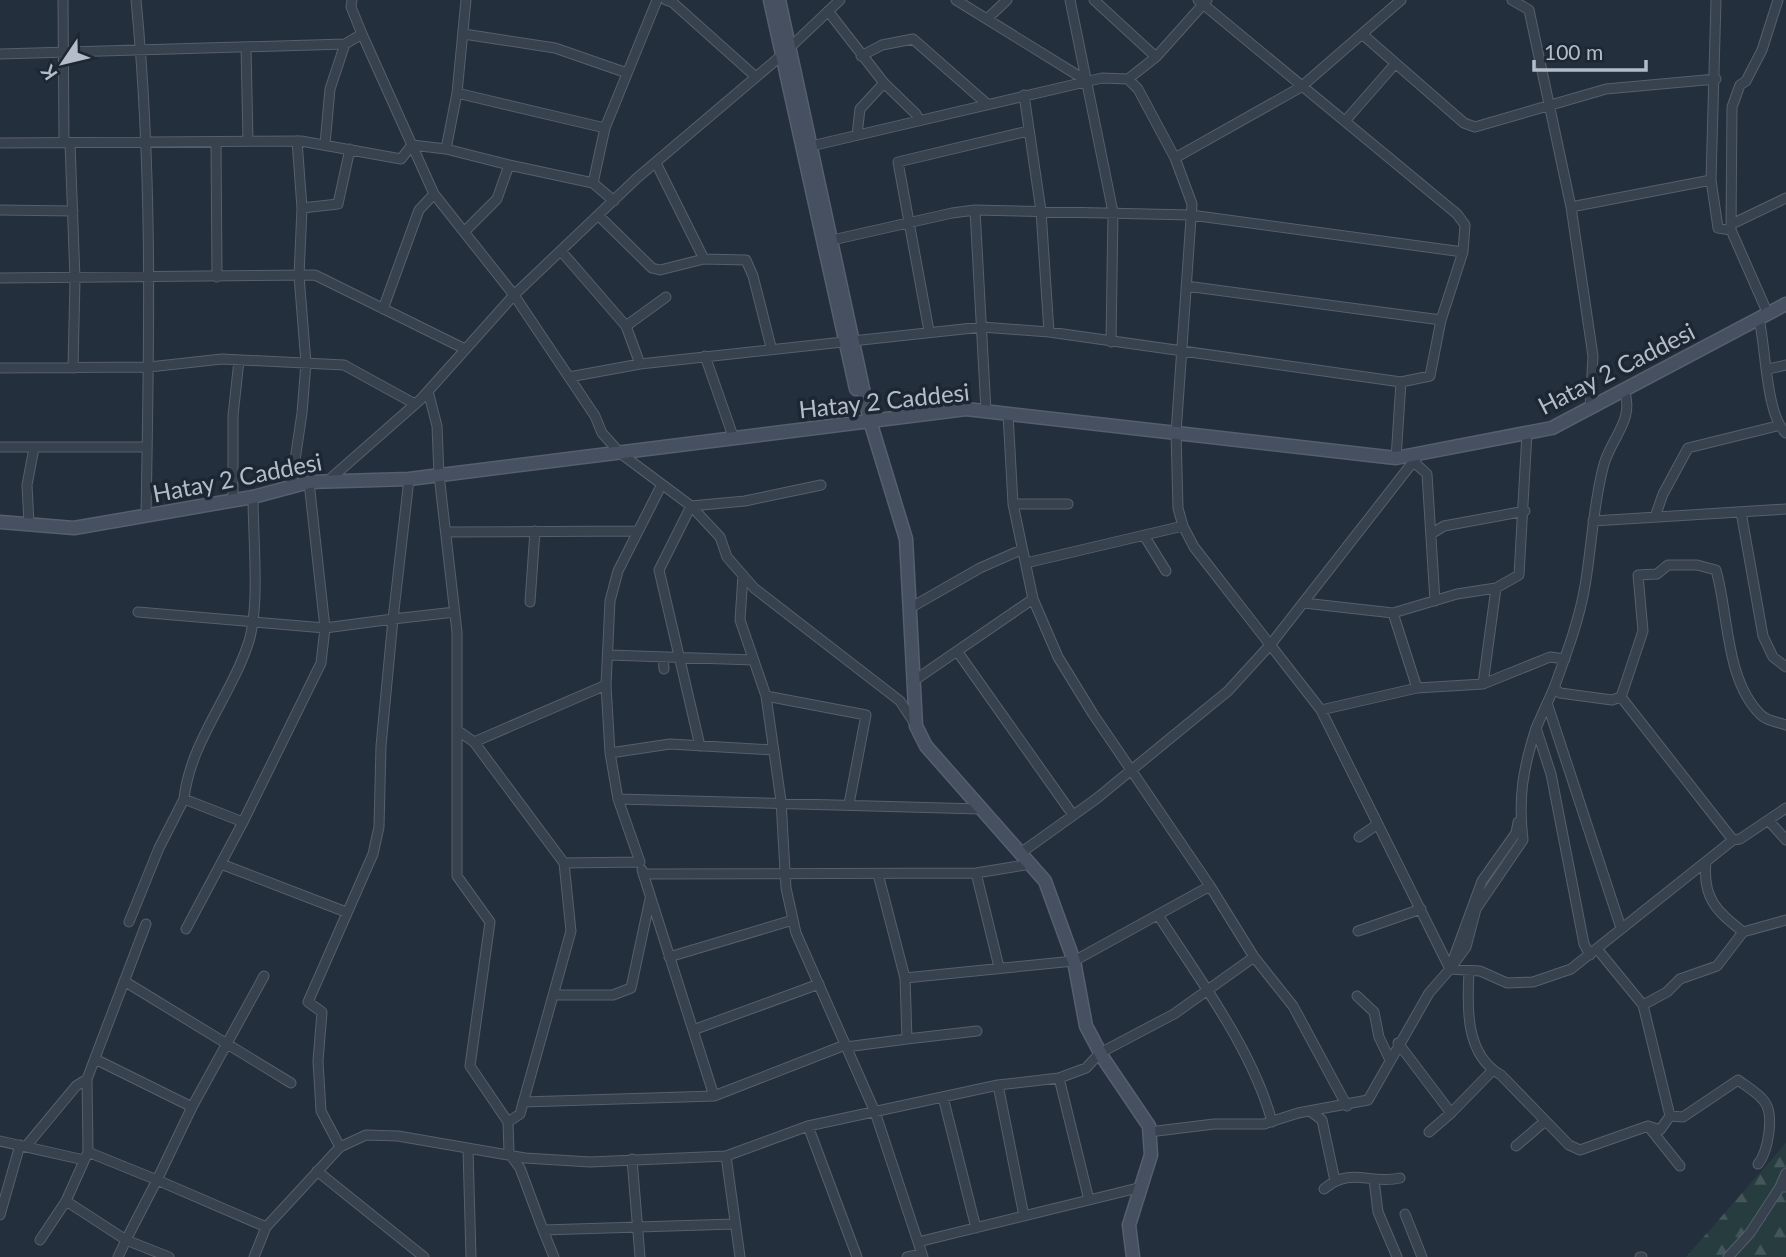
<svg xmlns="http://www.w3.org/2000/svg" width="1786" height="1257" viewBox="0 0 1786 1257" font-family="Lato,sans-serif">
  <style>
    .forest { fill: url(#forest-firs) }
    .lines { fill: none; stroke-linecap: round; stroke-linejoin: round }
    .street-casing { stroke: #565f6c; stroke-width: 11 }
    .secondary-casing { stroke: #565f6c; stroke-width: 15 }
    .street { stroke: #38414e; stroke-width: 9 }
    .secondary { stroke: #465061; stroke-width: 12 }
    .labels { text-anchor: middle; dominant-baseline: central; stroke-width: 7; stroke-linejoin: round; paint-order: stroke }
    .street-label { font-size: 24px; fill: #b4bcc9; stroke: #1d2633 }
  </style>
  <defs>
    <pattern id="forest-firs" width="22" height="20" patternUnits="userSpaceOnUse" patternTransform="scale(1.75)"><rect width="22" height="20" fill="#263c3f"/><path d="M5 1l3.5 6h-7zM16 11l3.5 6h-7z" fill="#435659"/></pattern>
  </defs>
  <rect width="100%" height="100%" fill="#242f3e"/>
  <path class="forest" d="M 1786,1143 L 1786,1257 L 1686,1257 Z"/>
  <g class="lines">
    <g class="street-casing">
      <path id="street" d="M 63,0 L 64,143
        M 136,0 C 153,172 149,343 146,516
        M 352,0 L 351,7 L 362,34 L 434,194 L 514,295 L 595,416 L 602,433 L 620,453 L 691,506 L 720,537 L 727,557 L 754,588 L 900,701 L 915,724
        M 666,0 L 672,2 L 756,77
        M 956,0 L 1087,81
        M 1070,0 L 1113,212 L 1111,342
        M 1094,0 L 1156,57
        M 1198,0 L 1457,214 L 1465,225 L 1463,252 L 1441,320 L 1430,376 L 1401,382 L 1396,458
        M 1512,0 L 1529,10 L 1571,207 L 1593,356 L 1590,409
        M 1716,0 L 1711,180 L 1718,228 L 1731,230
        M 828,11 L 884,83
        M 988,18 L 1007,0
        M 464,34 L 555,48 L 627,73
        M 1362,34 L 1464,123 L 1475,127 L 1606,89 L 1716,79
        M 246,47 L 248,141
        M 0,54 L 345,44 L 362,34
        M 861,56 L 882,45 L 913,39 L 987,104
        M 1128,79 L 1156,57 L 1207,0
        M 457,93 L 605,128
        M 1024,95 L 1041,211 L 1049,332
        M 1346,120 L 1395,64
        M 857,135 L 860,109 L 884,83 L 916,114 L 919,120
        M 216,142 L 217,277
        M 0,143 L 301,141 L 401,159 L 412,145 L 446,149 L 509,165
        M 70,143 L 75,279 L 73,368
        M 325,144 L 330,89 L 345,44
        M 807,147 L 1102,78 L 1128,79 L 1138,89 L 1175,158 L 1192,204 L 1176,433 L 1178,508 L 1183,526 L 1194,547 L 1321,710 L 1417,688 L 1483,684 L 1550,657 L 1565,659
        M 446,149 L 457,93 L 466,0
        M 1175,158 L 1301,87 L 1401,0
        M 656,163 L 704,259
        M 593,183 L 605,128 L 657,0
        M 1571,207 L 1711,180
        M 302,208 L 338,204 L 350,149
        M 0,210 L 73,211
        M 975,210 L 1191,215 L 1463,252
        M 598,215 L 652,268 L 660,270 L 704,259 L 746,260 L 753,276 L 771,347
        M 1734,223 L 1786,198
        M 464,232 L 497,199 L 509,165 L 593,183 L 614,201
        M 828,241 L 952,213 L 975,210 L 986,411
        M 561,251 L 626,326 L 640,364 L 569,377
        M 0,278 L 315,275 L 465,349
        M 1186,286 L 1441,320
        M 383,309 L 419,210 L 434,194
        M 1768,314 L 1731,230 L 1732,107 L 1740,85 L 1746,81 L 1762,50 L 1778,0
        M 1759,319 C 1766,348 1766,416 1786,433
        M 626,326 L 666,297
        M 929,331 L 898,162 L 1028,131
        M 705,356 L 734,439
        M 640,364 L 982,327 L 1049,332 L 1401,382
        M 0,368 L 149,367 L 222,359 L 344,365 L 415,404
        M 1768,369 L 1786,365
        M 1624,390 C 1635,419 1612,437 1604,464 C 1593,504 1592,545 1585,586 C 1579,621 1566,655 1554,688 L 1560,693 L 1612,700 L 1621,697 L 1643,631 L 1638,575 L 1657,574 L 1668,565 L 1697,565 L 1716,570 C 1729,615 1725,680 1761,715 C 1767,721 1778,722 1786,725
        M 428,391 L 437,426 L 439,475 L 457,632 L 457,876 L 490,922 L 470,1066 L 508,1122 L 509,1153 L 520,1168 L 543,1230 L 734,1224
        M 0,447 L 147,447
        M 1414,462 L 1427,474 L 1435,601
        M 330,479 L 421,399 L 514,295 L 637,178 L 782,55 L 840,0
        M 409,479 L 393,619 L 455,612
        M 291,487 L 302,413 L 306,363 L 299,276 L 302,208 L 297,141
        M 233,501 L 233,416 L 239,360
        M 1013,504 L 1068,504
        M 1741,512 L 1763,636 L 1773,657 L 1786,667
        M 1655,517 L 1663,494 L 1688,448 L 1777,426
        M 1593,521 L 1786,509
        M 29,524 L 27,485 L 34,448
        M 446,532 L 638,531
        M 1431,534 L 1444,526 L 1525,511
        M 1145,537 L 1166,571
        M 1026,563 L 1183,526
        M 743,575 L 740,620 L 766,696 L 781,801 L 786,888 L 796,933 L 875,1112 L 923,1257
        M 1033,599 L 1058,657 L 1093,714 L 1210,886 L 1254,957 L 1293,1006 L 1347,1106
        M 530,602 L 535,531
        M 1304,603 L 1393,613 L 1457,594 L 1496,588 L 1519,575 L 1527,433
        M 910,608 L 980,568 L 1021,550
        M 138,612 L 325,628 L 393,619 L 381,746 L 379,827 L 373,854 L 308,1002 L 322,1012 L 318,1061 L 321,1111 L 340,1147
        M 1393,613 L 1417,688
        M 957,651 L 1073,815
        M 609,655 L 753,660
        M 663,657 L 664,669
        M 912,682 L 1033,599 L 1013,504 L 1008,414
        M 1483,684 L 1496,588
        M 1554,688 L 1536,728 L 1551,774 L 1584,944 L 1590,955
        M 766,696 L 866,715 L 849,804
        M 1621,697 L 1733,840
        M 1547,703 L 1621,928
        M 1321,710 L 1450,969
        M 457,730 L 474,742 L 606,685
        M 474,742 L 564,863
        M 700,746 L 659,570 L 691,506 L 745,501 L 821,485
        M 610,753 L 670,744 L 773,750
        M 618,799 L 980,809
        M 1769,821 L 1786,840
        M 243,822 L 184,799 C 190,742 232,695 249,641 C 260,604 253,538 253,497
        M 1359,837 L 1378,824
        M 1022,852 L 1096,799 L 1228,691 L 1271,644 L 1420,453
        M 1706,862 C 1702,899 1718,912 1743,932
        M 221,864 L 346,912
        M 642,870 L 714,1096
        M 976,873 L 999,967
        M 643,874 L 976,873 L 1031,864
        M 1158,915 C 1198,977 1253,1050 1272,1122
        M 129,922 L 159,848 L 184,799
        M 186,929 L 243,822 L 321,663 L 325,628 L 309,482
        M 1358,931 L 1421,909
        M 1598,950 L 1643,1005 L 1667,992 L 1680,979 L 1717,966 L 1743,932 L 1786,920
        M 669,957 L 793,920
        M 1453,960 L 1482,881 L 1516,833 L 1518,822
        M 1450,969 L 1466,947 L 1476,909 L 1523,840 C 1518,797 1523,769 1536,728
        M 1469,971 C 1467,1007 1465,1055 1501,1075 L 1569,1145 L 1580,1150 L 1648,1126
        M 264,976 L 192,1107 L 157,1180 L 266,1227
        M 905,978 L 1074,961 L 1210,886
        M 124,981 L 291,1083
        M 554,995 L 613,995 L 631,988 L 650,899
        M 1357,996 L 1374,1012 L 1379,1037 L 1389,1058
        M 1643,1005 L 1670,1116 L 1660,1130 L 1648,1126 L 1680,1166
        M 693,1030 L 819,984
        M 907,1039 L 977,1031
        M 1398,1043 L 1451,1113 L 1493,1070
        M 846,1047 L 907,1039 L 905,978 L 878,874
        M 95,1059 L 192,1107
        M 1059,1078 L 1089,1200 L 1142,1187
        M 998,1085 L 1024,1216
        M 943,1097 L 976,1228
        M 523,1102 L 714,1096 L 845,1045
        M 1310,1111 L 1322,1120 L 1335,1181
        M 1670,1116 L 1683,1117 L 1738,1080 C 1746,1086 1758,1093 1764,1101 C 1775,1114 1768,1152 1758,1164
        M 508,1122 L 520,1114 L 571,931 L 564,863 L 640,862 L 618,799 L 610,753 L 606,685 L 610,601 L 618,571 L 661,486
        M 808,1126 L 857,1257
        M 1149,1132 L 1214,1124 L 1264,1124 L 1298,1113 L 1368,1100 L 1429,993 L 1450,969 L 1480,971 L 1507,983 L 1533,982 L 1571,969 L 1733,840 L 1740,839 L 1786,808
        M 1429,1132 L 1451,1113
        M 0,1141 L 84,1160
        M 27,1145 L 76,1086 L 87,1079
        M 1516,1146 L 1544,1122
        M 468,1149 L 471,1257
        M 726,1156 L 740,1257
        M 632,1159 L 640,1257
        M 317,1171 L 424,1257
        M 1374,1180 L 1378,1212 L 1397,1257
        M 1780,1187 L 1786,1173
        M 1324,1189 C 1351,1166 1370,1185 1400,1178
        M 66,1201 L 126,1240 L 157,1180 L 88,1152
        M 1405,1214 L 1422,1257
        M 0,1215 L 20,1145
        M 543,1230 L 554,1257
        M 40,1240 L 66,1201 L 88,1152 L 87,1079 L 146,924
        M 918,1242 L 1089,1200
        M 118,1257 L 126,1240 L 169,1257
        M 254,1257 L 266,1227 L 280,1212 L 340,1147 L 366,1135 L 398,1136 L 525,1158 L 590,1162 L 726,1156 L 808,1126 L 998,1085 L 1059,1078 L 1086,1068 L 1100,1053 L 1174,1014 L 1254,957
        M 907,1257 L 922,1254
        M 1640,1257 L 1642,1257
        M 1728,1257 L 1750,1233 L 1780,1187 L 1786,1187"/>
    </g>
    <g class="secondary-casing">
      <path id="secondary" d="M 770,0 L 856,389
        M 779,0 L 870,421 L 906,539 L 916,726 L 926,746 L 1045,881 L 1074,961 L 1086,1026 L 1103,1058 L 1149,1126 L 1151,1155 L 1129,1225 L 1133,1257
        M 0,522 L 74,528 L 253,497 L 309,482 L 409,479 L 966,409 L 1396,458 L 1552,428 L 1786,304"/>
    </g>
    <use href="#street" class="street"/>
    <use href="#secondary" class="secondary"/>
  </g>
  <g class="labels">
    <g class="street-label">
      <text transform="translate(1616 368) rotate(-27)">Hatay 2 Caddesi</text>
      <text transform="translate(884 400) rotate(-6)">Hatay 2 Caddesi</text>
      <text transform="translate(237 477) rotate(-11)">Hatay 2 Caddesi</text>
    </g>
  </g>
  <g transform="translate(63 63) rotate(235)" stroke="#1d2633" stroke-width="5" paint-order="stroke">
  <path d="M0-5L12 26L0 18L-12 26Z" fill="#b4bcc9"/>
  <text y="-10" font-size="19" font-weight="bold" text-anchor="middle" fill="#b4bcc9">K</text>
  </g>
  <path d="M1534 60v10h112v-10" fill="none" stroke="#b4bcc9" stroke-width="3.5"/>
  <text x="1544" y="60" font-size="21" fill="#b4bcc9" stroke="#1d2633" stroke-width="5" paint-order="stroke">100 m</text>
</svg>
